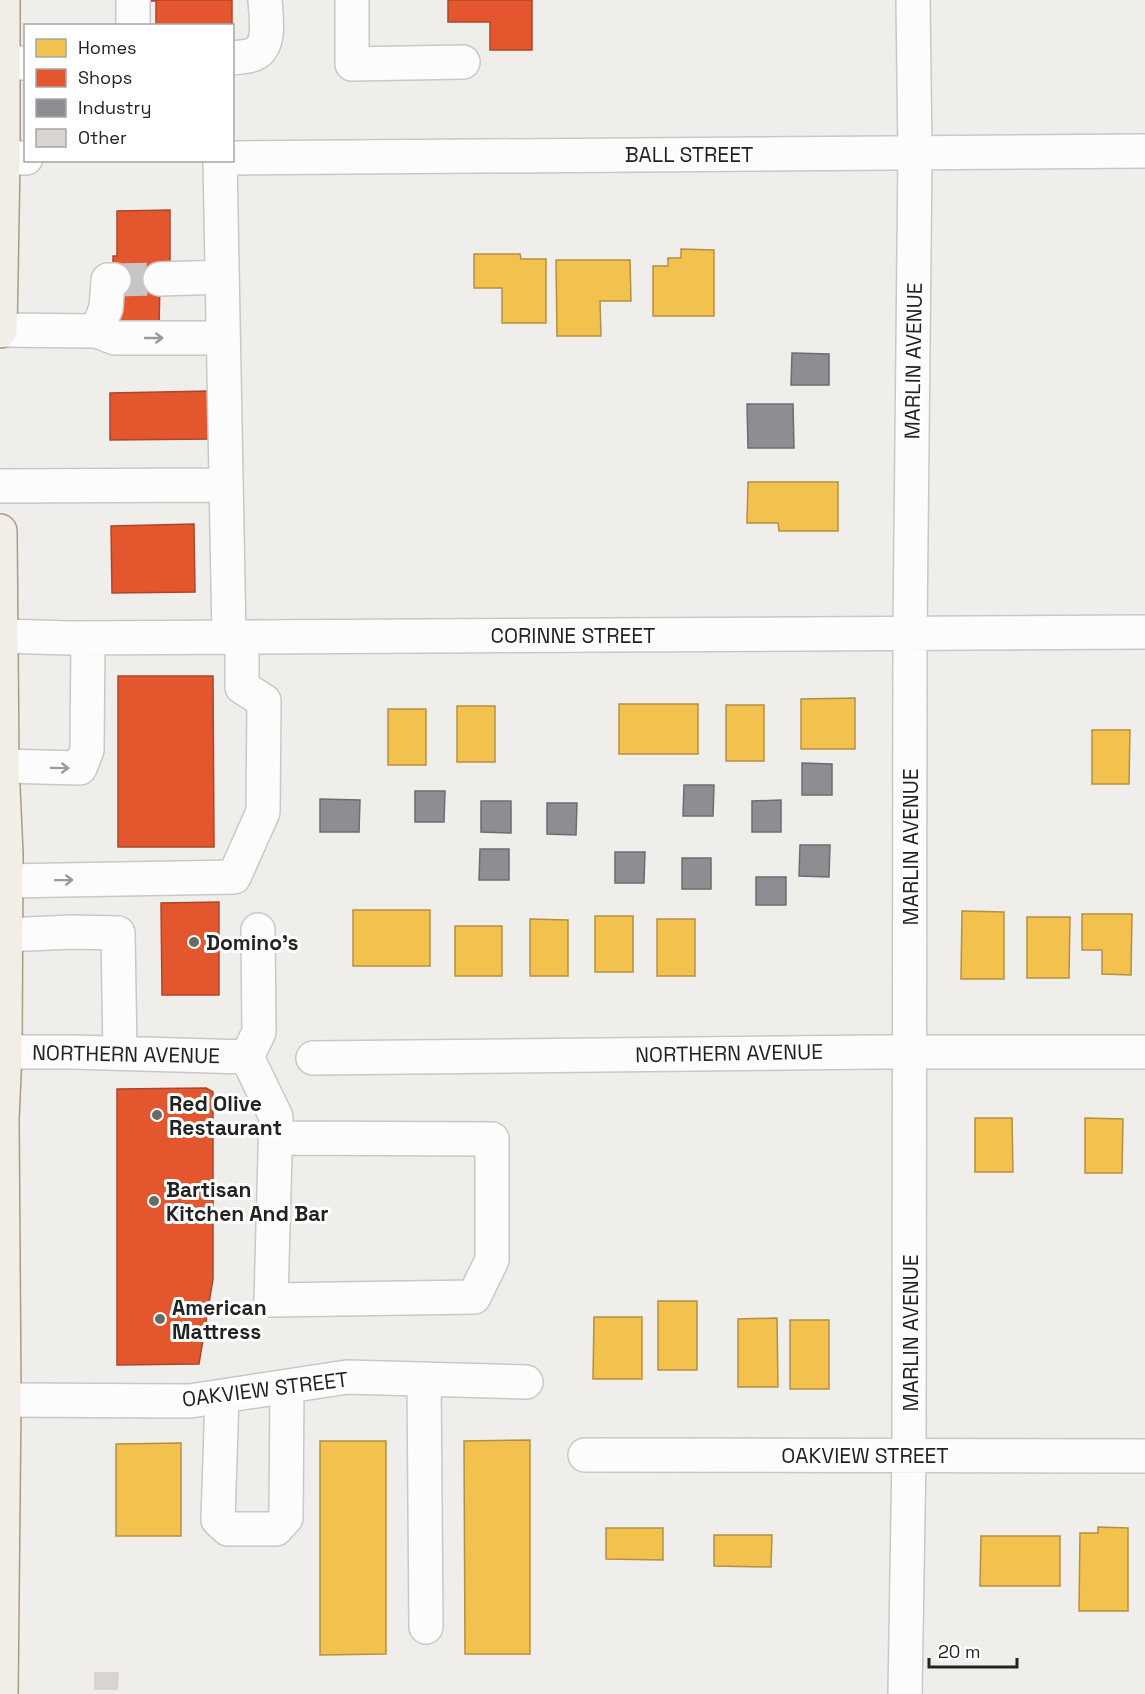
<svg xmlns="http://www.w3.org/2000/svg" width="1145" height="1694" viewBox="0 0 1145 1694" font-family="'Space Grotesk',sans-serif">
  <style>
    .homes { fill: #f2c14e; stroke: #b49141; stroke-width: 1.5 }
    .shops { fill: #e4572e; stroke: #aa472a; stroke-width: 1.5 }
    .industry { fill: #8d8d92; stroke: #6d6d70; stroke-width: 1.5 }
    .building { fill: #d7d4d2; stroke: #d3d0cc; stroke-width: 1.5 }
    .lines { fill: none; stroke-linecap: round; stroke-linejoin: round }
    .minor-tunnel { stroke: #c7c5c3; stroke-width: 33; stroke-dasharray: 33 16; stroke-linecap: butt }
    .minor-casing { stroke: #c9c8c7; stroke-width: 36 }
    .major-casing { stroke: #a79c86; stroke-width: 36 }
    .minor { stroke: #fdfcfc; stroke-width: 33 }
    .major { stroke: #f3ede7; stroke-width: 33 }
    .oneway { stroke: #9a9a9a }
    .poi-dot { fill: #6a6968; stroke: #fff; stroke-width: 2 }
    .labels { text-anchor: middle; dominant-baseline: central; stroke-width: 6; stroke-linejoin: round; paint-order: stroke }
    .street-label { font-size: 21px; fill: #222; stroke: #fff }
    .poi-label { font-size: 21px; font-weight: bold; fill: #222; stroke: #fff; text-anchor: start }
  </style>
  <rect width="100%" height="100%" fill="#f0eeeb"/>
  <path class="homes" d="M 681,249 L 714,250 L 714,316 L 653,316 L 653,266 L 668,266 L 668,258 L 681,258 Z
    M 474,254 L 520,254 L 521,259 L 546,259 L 546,323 L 502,323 L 502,288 L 474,288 Z
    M 556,260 L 630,260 L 631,301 L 600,301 L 601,336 L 557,336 Z
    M 748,482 L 838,482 L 838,531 L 779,531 L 778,523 L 747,523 Z
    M 855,698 L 855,749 L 801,749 L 801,699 Z
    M 619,704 L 698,704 L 698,754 L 619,754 Z
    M 726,705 L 764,705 L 764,761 L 726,761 Z
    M 457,706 L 495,706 L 495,762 L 457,762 Z
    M 388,709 L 426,709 L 426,765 L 388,765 Z
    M 1092,730 L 1130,730 L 1129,784 L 1092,784 Z
    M 353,910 L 430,910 L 430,966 L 353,966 Z
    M 962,911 L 1004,912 L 1004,979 L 961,979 Z
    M 1082,914 L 1132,914 L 1131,975 L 1102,974 L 1102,950 L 1082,950 Z
    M 595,916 L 633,916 L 633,972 L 595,972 Z
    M 1027,917 L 1070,917 L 1069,978 L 1027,978 Z
    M 530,919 L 568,920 L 568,976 L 530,976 Z
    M 657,919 L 695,919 L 695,976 L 657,976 Z
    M 455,926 L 502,926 L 502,976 L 455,976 Z
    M 975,1118 L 1012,1118 L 1013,1172 L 975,1172 Z
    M 1085,1118 L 1123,1119 L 1122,1173 L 1085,1173 Z
    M 658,1301 L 697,1301 L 697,1370 L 658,1370 Z
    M 594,1317 L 642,1317 L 642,1379 L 593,1379 Z
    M 777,1318 L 778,1387 L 738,1387 L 738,1319 Z
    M 790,1320 L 829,1320 L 829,1389 L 790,1389 Z
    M 530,1440 L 530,1654 L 465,1654 L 464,1441 Z
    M 320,1441 L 386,1441 L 386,1654 L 320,1655 Z
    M 181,1443 L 181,1536 L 116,1536 L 116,1444 Z
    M 1098,1527 L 1128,1528 L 1128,1611 L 1079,1611 L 1080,1533 L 1098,1533 Z
    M 606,1528 L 663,1528 L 663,1560 L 606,1559 Z
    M 714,1535 L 772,1535 L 771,1567 L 714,1566 Z
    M 981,1536 L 1060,1536 L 1060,1586 L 980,1586 Z"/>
  <path class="shops" d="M 145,0 L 232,0 L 232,26 L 156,25 L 156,1 L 145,1 Z
    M 448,0 L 532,0 L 532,50 L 490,50 L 490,22 L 448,22 Z
    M 170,210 L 170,263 L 160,279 L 159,330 L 114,330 L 113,256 L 117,256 L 117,211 Z
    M 210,391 L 211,439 L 110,440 L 110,393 Z
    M 194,524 L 195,592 L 112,593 L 111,526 Z
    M 118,676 L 213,676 L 214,847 L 118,847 Z
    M 219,902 L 219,995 L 162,995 L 161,903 Z
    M 206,1088 L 213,1092 L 213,1279 L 199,1364 L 117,1365 L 117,1089 Z"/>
  <path class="industry" d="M 792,353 L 829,354 L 829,385 L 791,385 Z
    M 747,404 L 793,404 L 794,448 L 748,448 Z
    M 802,763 L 832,764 L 832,795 L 802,795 Z
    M 684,785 L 714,785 L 713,816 L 683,816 Z
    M 415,791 L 445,791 L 444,822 L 415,822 Z
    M 320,799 L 360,800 L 359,832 L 320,832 Z
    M 781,800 L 781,832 L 752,832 L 752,801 Z
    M 481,801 L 511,801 L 511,833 L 481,832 Z
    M 547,803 L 577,803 L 576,835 L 547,834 Z
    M 800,845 L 830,845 L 829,877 L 799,876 Z
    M 480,849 L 509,849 L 509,880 L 479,880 Z
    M 615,852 L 645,852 L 644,883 L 615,883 Z
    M 682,858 L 711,858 L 711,889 L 682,889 Z
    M 756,877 L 786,877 L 786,905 L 756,905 Z"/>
  <path class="building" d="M 95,1673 L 118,1673 L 117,1689 L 95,1689 Z"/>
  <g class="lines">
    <path class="minor-tunnel" d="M 114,280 L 160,279"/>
    <g class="minor-casing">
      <path id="minor" d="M 352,0 L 352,64 L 463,62
        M 133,26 L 133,0
        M 232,58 C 240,57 250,57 256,53 C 271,44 266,16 265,0
        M 3,63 L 26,63
        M 3,158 L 26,158
        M 232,158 L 1145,151
        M 220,160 L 229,637
        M 160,279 L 222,277
        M 0,330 L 97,331 L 115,338 L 223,338
        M 97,331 L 106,308 L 108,280 L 114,280
        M 0,486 L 226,485
        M 0,636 L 71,638 L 1145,632
        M 2,766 L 80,768 L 87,750 L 88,638
        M 6,881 L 234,877 L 263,812 L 264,701 L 242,687 L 242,637
        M 5,935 L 72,932 L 118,933 L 120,1053
        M 0,1052 L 72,1052 L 247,1057
        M 247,1057 L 276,1117 L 271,1300 L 474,1297 L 492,1260 L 492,1139 L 275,1138
        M 247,1057 L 259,1032 L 258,930
        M 313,1058 L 876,1052 L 1145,1052
        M 424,1379 L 426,1627
        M 222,1396 L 218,1520 L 228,1529 L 276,1529 L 286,1518 L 287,1386
        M 4,1400 L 190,1401 L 347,1377 L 526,1382
        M 585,1455 L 1145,1456
        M 905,1694 L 909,1455 L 910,633 L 915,154 L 913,0"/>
    </g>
    <g class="major-casing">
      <path id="major" d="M 0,331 L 3,158 L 3,0
        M 0,531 L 2,766 L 6,854 L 5,1051 L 2,1120 L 4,1400 L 1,1694"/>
    </g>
    <use href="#minor" class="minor"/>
    <use href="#major" class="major"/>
  </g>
  <defs><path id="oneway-shaft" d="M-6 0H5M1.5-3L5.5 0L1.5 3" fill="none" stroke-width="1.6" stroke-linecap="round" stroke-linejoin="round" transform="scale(1.5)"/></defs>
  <g class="oneway">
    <use href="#oneway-shaft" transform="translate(154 338)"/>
    <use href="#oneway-shaft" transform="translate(60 768) rotate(1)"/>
    <use href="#oneway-shaft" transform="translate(64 880) rotate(-1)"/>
  </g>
  <g class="poi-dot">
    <circle cx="194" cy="942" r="6"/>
    <circle cx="157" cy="1115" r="6"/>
    <circle cx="154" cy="1201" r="6"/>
    <circle cx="160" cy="1319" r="6"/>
  </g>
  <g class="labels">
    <g class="street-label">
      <text x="689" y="154">BALL STREET</text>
      <text transform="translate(913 361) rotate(-89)">MARLIN AVENUE</text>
      <text x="573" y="635">CORINNE STREET</text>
      <text transform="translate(910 847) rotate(-90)">MARLIN AVENUE</text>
      <text transform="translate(729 1053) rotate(-1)">NORTHERN AVENUE</text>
      <text transform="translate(126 1054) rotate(1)">NORTHERN AVENUE</text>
      <text transform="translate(910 1333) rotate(-90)">MARLIN AVENUE</text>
      <text transform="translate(265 1389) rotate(-7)">OAKVIEW STREET</text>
      <text x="865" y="1455">OAKVIEW STREET</text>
    </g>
    <g class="poi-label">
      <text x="206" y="942">Domino's</text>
      <text x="169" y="1103">Red Olive<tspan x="169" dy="24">Restaurant</tspan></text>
      <text x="166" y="1189">Bartisan<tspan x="166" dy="24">Kitchen And Bar</tspan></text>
      <text x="172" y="1307">American<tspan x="172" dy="24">Mattress</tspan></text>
    </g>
  </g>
  <rect x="24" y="24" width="210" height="138" fill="#ffffff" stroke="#a7a7a7" stroke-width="1.5"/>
  <rect x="36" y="39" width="30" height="18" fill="#f2c14e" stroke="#a7a7a7" stroke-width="1.5"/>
  <text x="78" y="54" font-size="18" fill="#222222">Homes</text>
  <rect x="36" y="69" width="30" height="18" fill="#e4572e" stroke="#a7a7a7" stroke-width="1.5"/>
  <text x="78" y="84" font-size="18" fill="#222222">Shops</text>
  <rect x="36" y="99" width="30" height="18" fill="#8d8d92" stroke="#a7a7a7" stroke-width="1.5"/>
  <text x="78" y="114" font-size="18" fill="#222222">Industry</text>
  <rect x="36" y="129" width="30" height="18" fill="#d7d4d2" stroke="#a7a7a7" stroke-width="1.5"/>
  <text x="78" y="144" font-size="18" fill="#222222">Other</text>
  <path d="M929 1658v9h88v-9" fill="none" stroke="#222222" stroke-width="3"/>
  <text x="938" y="1658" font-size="18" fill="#222222" stroke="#ffffff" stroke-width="4.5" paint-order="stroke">20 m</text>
</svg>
